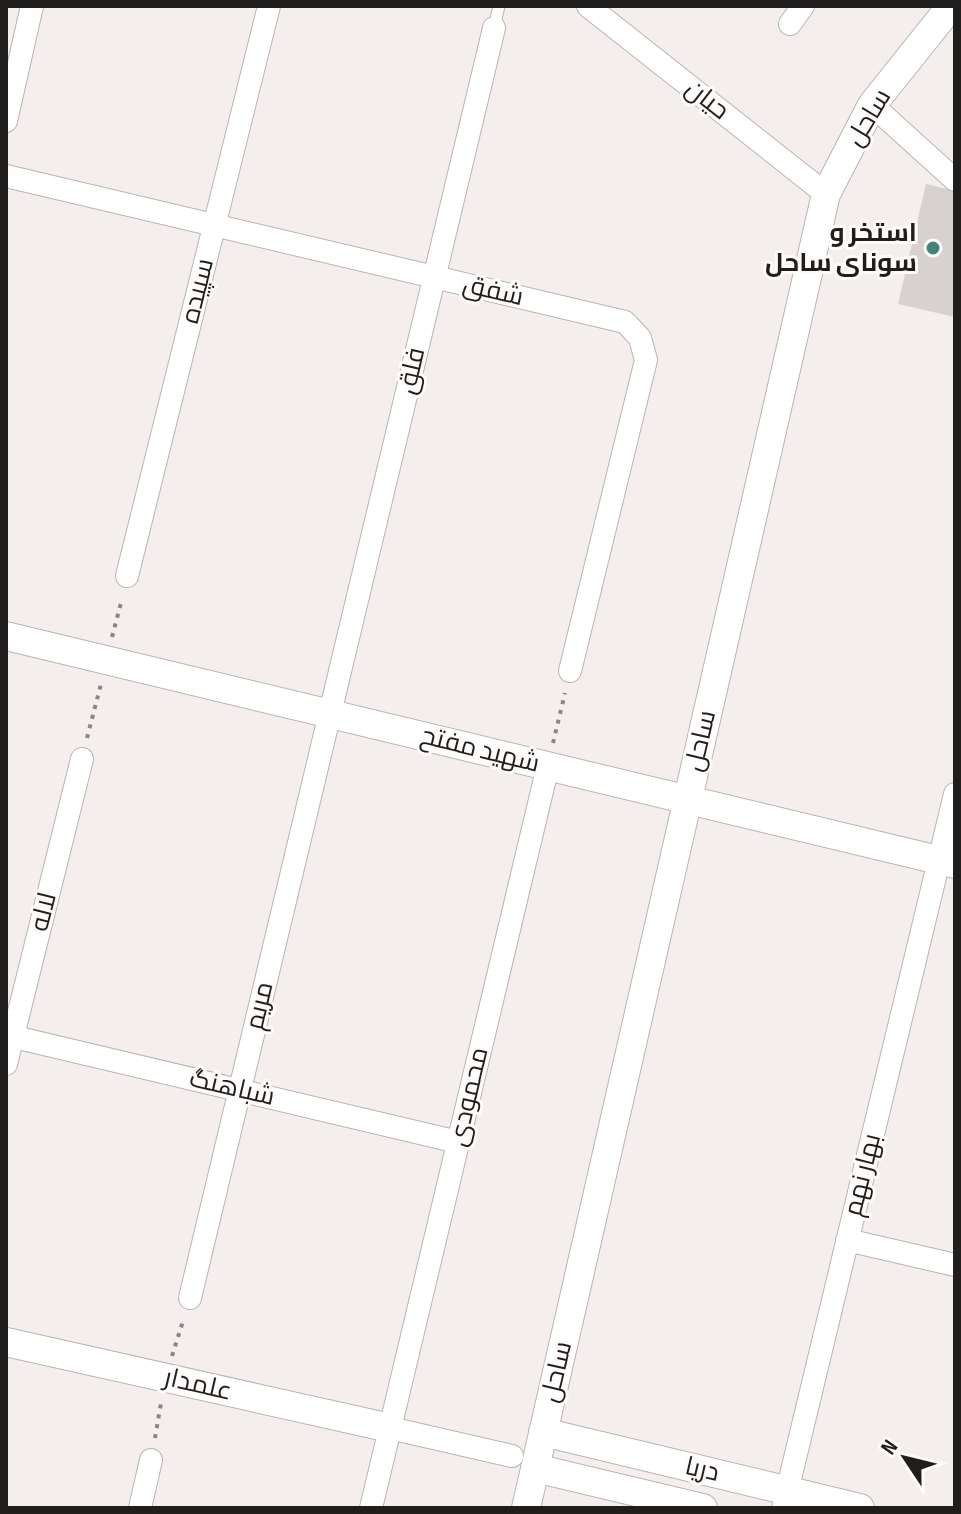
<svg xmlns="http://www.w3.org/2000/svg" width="961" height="1514" viewBox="0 0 961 1514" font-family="'Sofia Sans Condensed',Cairo,sans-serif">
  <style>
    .building { fill: #d7d1cf }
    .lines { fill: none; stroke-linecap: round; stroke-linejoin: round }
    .service-casing { stroke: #bab4b2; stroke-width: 13 }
    .minor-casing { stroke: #bab4b2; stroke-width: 24 }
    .tertiary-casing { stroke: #bab4b2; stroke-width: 30 }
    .path { stroke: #8a8684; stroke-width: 4; stroke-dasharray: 4 6; stroke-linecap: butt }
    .service { stroke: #fff; stroke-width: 11 }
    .minor { stroke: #fff; stroke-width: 22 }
    .tertiary { stroke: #fff; stroke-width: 28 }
    .poi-dot { fill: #41857a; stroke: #fefcfb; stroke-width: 3 }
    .labels { text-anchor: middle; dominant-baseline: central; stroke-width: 6; stroke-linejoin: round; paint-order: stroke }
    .street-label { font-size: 26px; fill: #201e1d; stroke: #fefcfb }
    .poi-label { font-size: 26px; font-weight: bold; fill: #201e1d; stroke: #fefcfb; text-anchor: end }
  </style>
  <rect width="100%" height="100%" fill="#f4eeec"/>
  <path class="building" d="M 926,184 L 955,191 L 955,317 L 898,304 Z"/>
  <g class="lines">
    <g class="service-casing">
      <path id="service" d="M 494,28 L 499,6"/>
    </g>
    <g class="minor-casing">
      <path id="minor" d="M 588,6 L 826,194
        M 790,24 L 803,6
        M 872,105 L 955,180
        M 6,121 L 32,6
        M 6,176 L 625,322 L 640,338 L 646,360 L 570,671
        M 127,576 L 269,6
        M 6,1035 L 458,1142
        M 6,1064 L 82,759
        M 847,1240 L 955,1265
        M 190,1298 L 494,28
        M 390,1428 L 512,1456
        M 140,1508 L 151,1460
        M 371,1508 L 548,766
        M 783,1508 L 955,794"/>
    </g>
    <g class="tertiary-casing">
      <path id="tertiary" d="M 6,636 L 955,864
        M 6,1342 L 390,1428
        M 543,1432 L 860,1508
        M 535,1468 L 703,1508
        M 526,1508 L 826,194 L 872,105 L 951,6"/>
    </g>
    <path class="path" d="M 112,637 L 122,599
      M 87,738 L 101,684
      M 553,743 L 565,693
      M 172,1356 L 184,1318
      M 155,1438 L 161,1403"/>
    <use href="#service" class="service"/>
    <use href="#minor" class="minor"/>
    <use href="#tertiary" class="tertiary"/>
  </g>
  <circle class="poi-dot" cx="933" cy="248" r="8"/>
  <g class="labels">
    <g class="street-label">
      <text transform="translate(707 100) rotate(38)">حیان</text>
      <text transform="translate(869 118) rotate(-59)">ساحل</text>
      <text transform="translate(198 291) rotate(-76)">سپیده</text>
      <text transform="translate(493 291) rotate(13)">شفق</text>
      <text transform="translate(412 371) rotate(-77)">فلق</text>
      <text transform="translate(701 741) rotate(-77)">ساحل</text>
      <text transform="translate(480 750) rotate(14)">شهید مفتح</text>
      <text transform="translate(44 912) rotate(-76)">لاله</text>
      <text transform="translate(260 1006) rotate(-77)">مریم</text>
      <text transform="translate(232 1088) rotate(13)">شباهنگ</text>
      <text transform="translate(469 1097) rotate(-77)">محمودی</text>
      <text transform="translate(863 1175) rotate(-76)">بهار نهم</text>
      <text transform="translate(557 1372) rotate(-77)">ساحل</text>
      <text transform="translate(198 1385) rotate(13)">علمدار</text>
      <text transform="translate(702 1470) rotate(13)">دریا</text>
    </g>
    <g class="poi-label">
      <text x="917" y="233">استخر و<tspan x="917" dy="30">سونای ساحل</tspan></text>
    </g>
  </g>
  <rect width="961" height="1514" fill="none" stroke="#201e1d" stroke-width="16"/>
  <g transform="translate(905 1458) rotate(305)" stroke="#fefcfb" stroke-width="6" paint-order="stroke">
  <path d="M0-6L14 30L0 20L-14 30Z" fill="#201e1d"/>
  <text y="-12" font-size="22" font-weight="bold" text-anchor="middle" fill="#201e1d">N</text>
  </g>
</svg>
